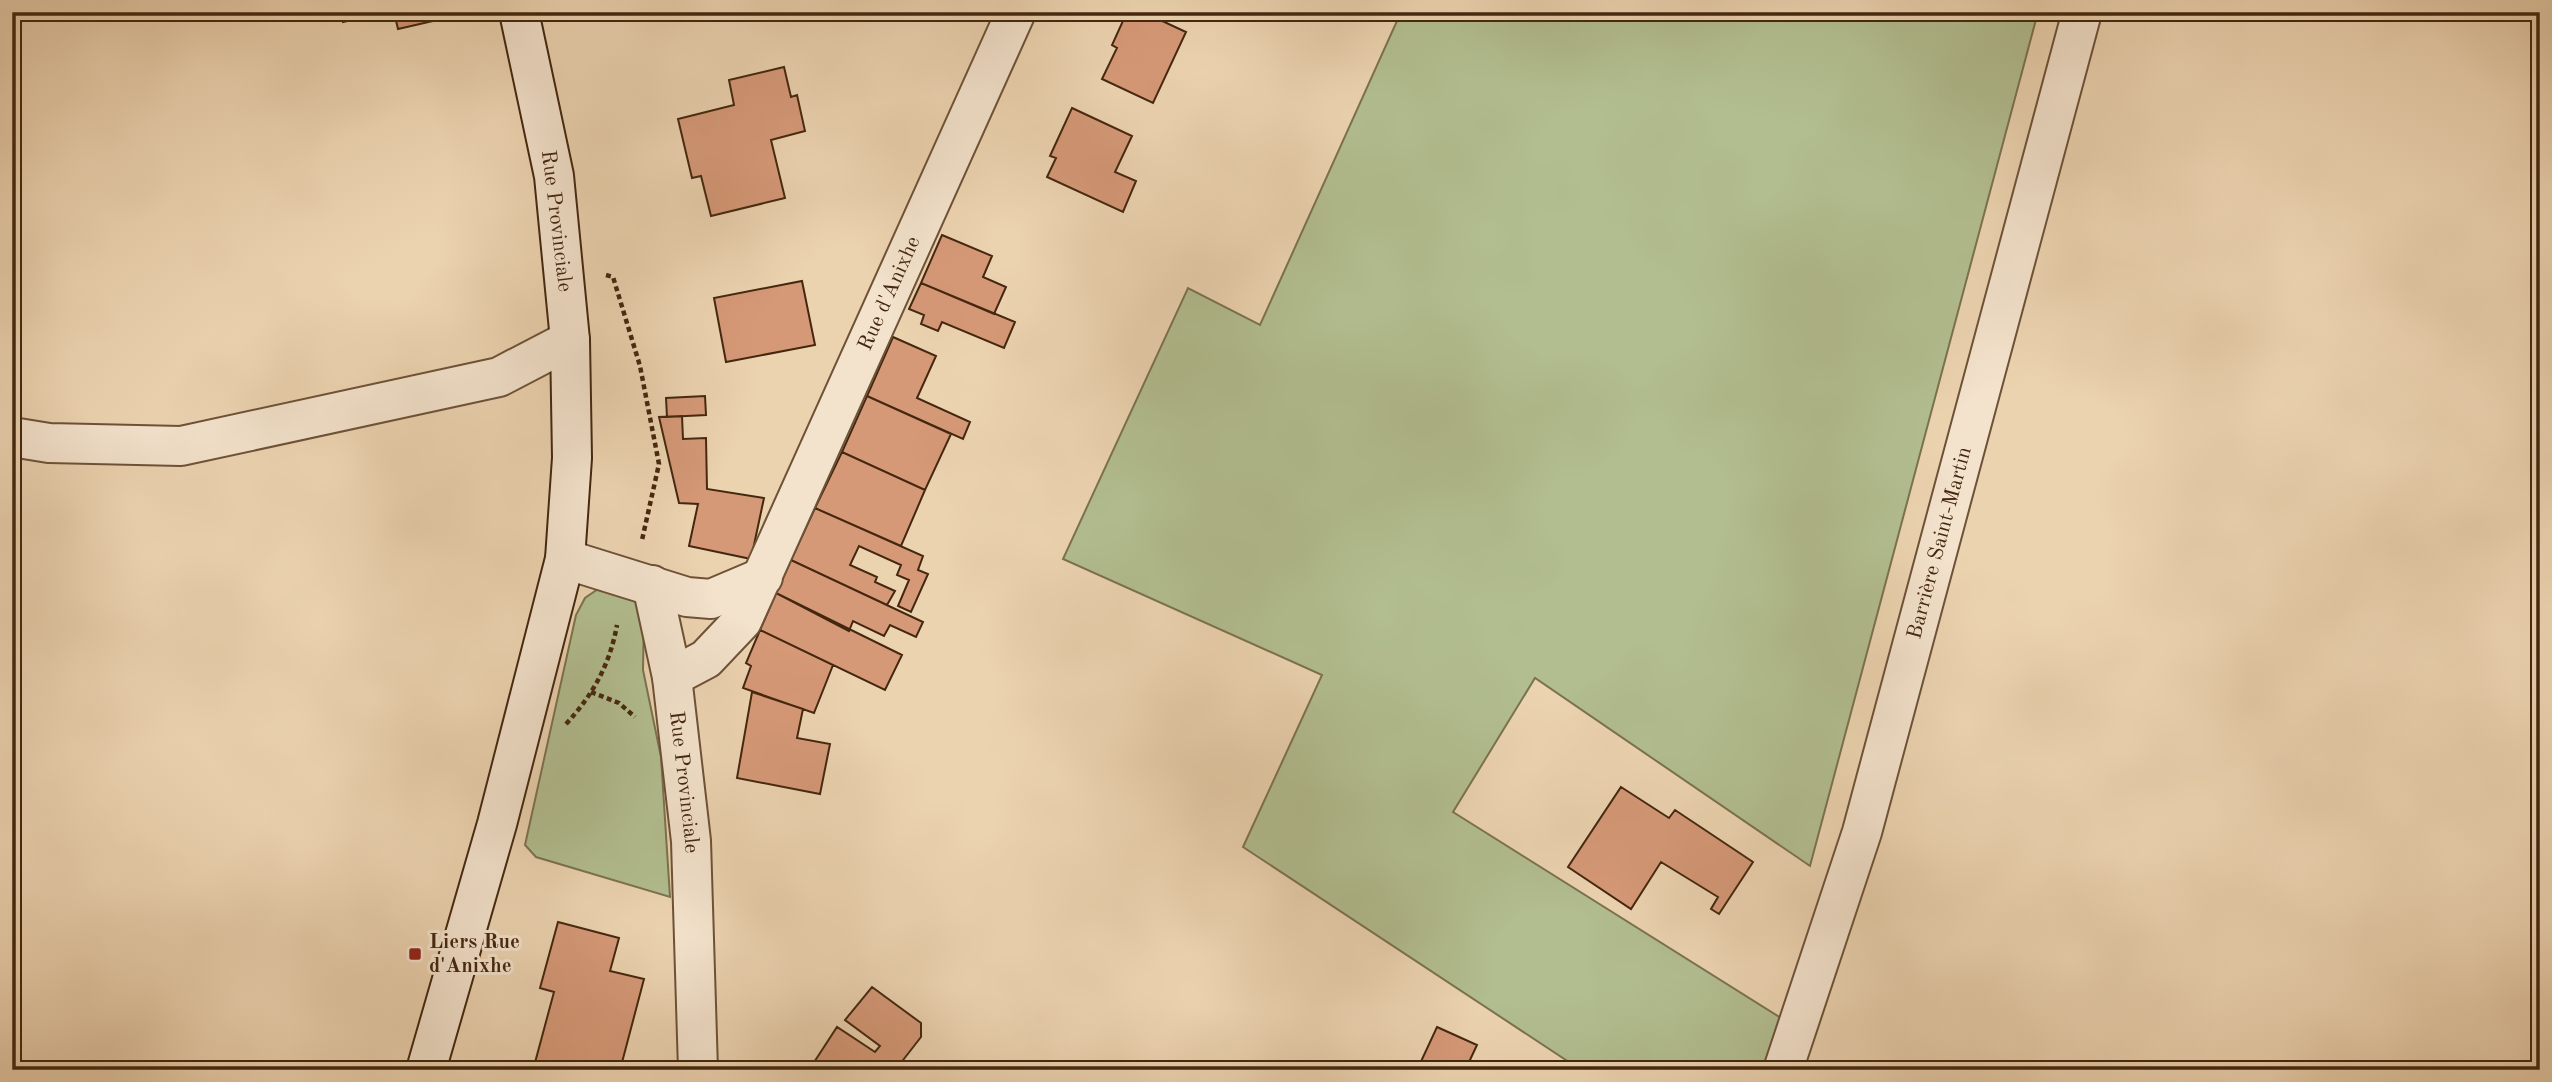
<svg xmlns="http://www.w3.org/2000/svg" width="2552" height="1082" viewBox="0 0 2552 1082" font-family="'Old Standard TT',serif">
  <style>
    .green { fill: #b2be90; stroke: #7b7250; stroke-width: 2 }
    .building { fill: #d69978; stroke: #44270f; stroke-width: 2 }
    .lines { fill: none; stroke-linecap: round; stroke-linejoin: round }
    .street-casing { stroke: #6e5237; stroke-width: 42 }
    .secondary-casing { stroke: #44270f; stroke-width: 42 }
    .path { stroke: #44270f; stroke-width: 4.5; stroke-dasharray: 5 3.5; stroke-linecap: butt }
    .street { stroke: #f3e2cc; stroke-width: 38 }
    .secondary { stroke: #f3e2cc; stroke-width: 38 }
    .poi-dot { fill: #8f2418; stroke: #f3e2cc; stroke-width: 2.5 }
    .labels { text-anchor: middle; dominant-baseline: central; stroke-width: 6; stroke-linejoin: round; paint-order: stroke }
    .street-label { font-size: 21px; fill: #44270f; stroke: #f3e2cc }
    .poi-label { font-size: 21px; font-weight: bold; fill: #44270f; stroke: #f3e2cc; text-anchor: start }
  </style>
  <rect width="100%" height="100%" fill="#ecd3b0"/>
  <filter id="stains"><feTurbulence type="fractalNoise" baseFrequency=".00286" numOctaves="4"/><feColorMatrix values="0 0 0 0 .2 0 0 0 0 .09 0 0 0 0 .02 0 0 0 .5 -.17"/></filter>
  <radialGradient id="worn" r=".72"><stop offset=".6" stop-color="#630" stop-opacity="0"/><stop offset="1" stop-color="#630" stop-opacity=".3"/></radialGradient>
  <path class="green" d="M 1401,12 L 2038,12 L 1810,866 L 1535,678 L 1453,812 L 1781,1018 L 1764,1070 L 1581,1070 L 1243,847 L 1322,675 L 1063,559 L 1188,288 L 1260,325 Z
    M 598,589 L 640,601 L 644,618 L 643,670 L 661,757 L 670,897 L 536,857 L 525,845 L 576,615 L 585,598 Z"/>
  <path class="building" d="M 341,12 L 385,12 L 343,22 Z
    M 394,12 L 445,12 L 446,18 L 398,29 Z
    M 1127,12 L 1143,12 L 1186,32 L 1153,103 L 1102,79 L 1117,48 L 1112,45 Z
    M 784,67 L 791,97 L 797,95 L 805,131 L 771,140 L 785,198 L 711,216 L 701,176 L 692,178 L 678,119 L 734,105 L 729,80 Z
    M 1072,108 L 1132,136 L 1115,172 L 1136,181 L 1123,212 L 1047,177 L 1056,158 L 1050,156 Z
    M 942,235 L 992,256 L 983,277 L 1006,287 L 994,314 L 921,283 Z
    M 802,281 L 815,345 L 726,362 L 714,298 Z
    M 921,283 L 1015,322 L 1004,348 L 942,322 L 938,331 L 921,324 L 924,315 L 909,309 Z
    M 893,337 L 936,356 L 917,398 L 970,422 L 963,439 L 867,396 Z
    M 705,396 L 706,415 L 667,417 L 666,398 Z
    M 867,396 L 951,434 L 925,490 L 842,452 Z
    M 682,416 L 683,439 L 706,438 L 707,489 L 764,498 L 751,559 L 689,546 L 698,504 L 679,503 L 659,417 Z
    M 842,452 L 925,490 L 901,546 L 815,508 Z
    M 815,508 L 923,556 L 918,570 L 928,574 L 911,612 L 898,606 L 909,580 L 897,575 L 901,565 L 859,546 L 850,565 L 877,577 L 875,582 L 895,591 L 887,605 L 791,560 Z
    M 791,560 L 923,622 L 916,637 L 890,625 L 884,636 L 853,621 L 849,631 L 776,593 Z
    M 776,593 L 902,655 L 885,690 L 760,630 Z
    M 760,630 L 833,665 L 814,713 L 743,688 L 751,666 L 746,663 Z
    M 752,692 L 803,709 L 797,738 L 830,744 L 820,794 L 737,778 Z
    M 1621,787 L 1669,818 L 1675,810 L 1753,862 L 1719,914 L 1711,909 L 1718,897 L 1661,862 L 1631,909 L 1568,867 Z
    M 558,922 L 619,938 L 610,971 L 644,979 L 620,1070 L 533,1070 L 554,992 L 540,988 Z
    M 872,987 L 921,1023 L 921,1037 L 900,1064 L 900,1070 L 809,1070 L 837,1027 L 875,1052 L 880,1046 L 845,1020 Z
    M 1437,1027 L 1477,1045 L 1469,1062 L 1485,1070 L 1417,1070 Z"/>
  <g class="lines">
    <g class="street-casing">
      <g id="street">
        <path d="M 12,437 L 49,443 L 181,446 L 499,377 L 570,340"/>
        <path d="M 565,559 L 687,597 L 711,599 L 763,577"/>
        <path id="s1" d="M 652,585 L 672,677 L 691,841 L 698,1070"/>
        <path id="s2" d="M 672,677 L 706,659 L 742,621 L 1016,12"/>
        <path id="s3" d="M 1783,1070 L 1862,832 L 2082,12"/>
      </g>
    </g>
    <g class="secondary-casing">
      <path id="secondary" d="M 426,1070 L 497,824 L 565,559 L 572,458 L 570,340 L 554,176 L 519,12"/>
    </g>
    <path class="path" d="M 606,275 L 613,277 L 640,366 L 659,464 L 642,540
      M 591,692 L 619,703 L 635,717
      M 566,724 C 593,695 610,664 617,625"/>
    <use href="#street" class="street"/>
    <use href="#secondary" class="secondary"/>
  </g>
  <rect class="poi-dot" x="408" y="947" width="14" height="14" rx="3.5"/>
  <g class="labels">
    <g class="street-label">
      <text transform="translate(556 221) rotate(83)">Rue Provinciale</text>
      <text stroke="none"><textPath href="#s2" startOffset="450">Rue d'Anixhe</textPath></text>
      <text stroke="none"><textPath href="#s3" startOffset="550">Barrière Saint-Martin</textPath></text>
      <text stroke="none"><textPath href="#s1" startOffset="200">Rue Provinciale</textPath></text>
    </g>
    <g class="poi-label">
      <text x="429" y="942">Liers Rue<tspan x="429" dy="24">d'Anixhe</tspan></text>
    </g>
  </g>
  <rect width="2552" height="1082" fill="none" stroke="#ecd3b0" stroke-width="42"/>
  <rect x="14" y="14" width="2524" height="1054" fill="none" stroke="#44270f" stroke-width="3.5"/>
  <rect x="21" y="21" width="2510" height="1040" fill="none" stroke="#44270f" stroke-width="2"/>
  <rect width="100%" height="100%" filter="url(#stains)"/>
  <rect width="100%" height="100%" fill="url(#worn)"/>
</svg>
